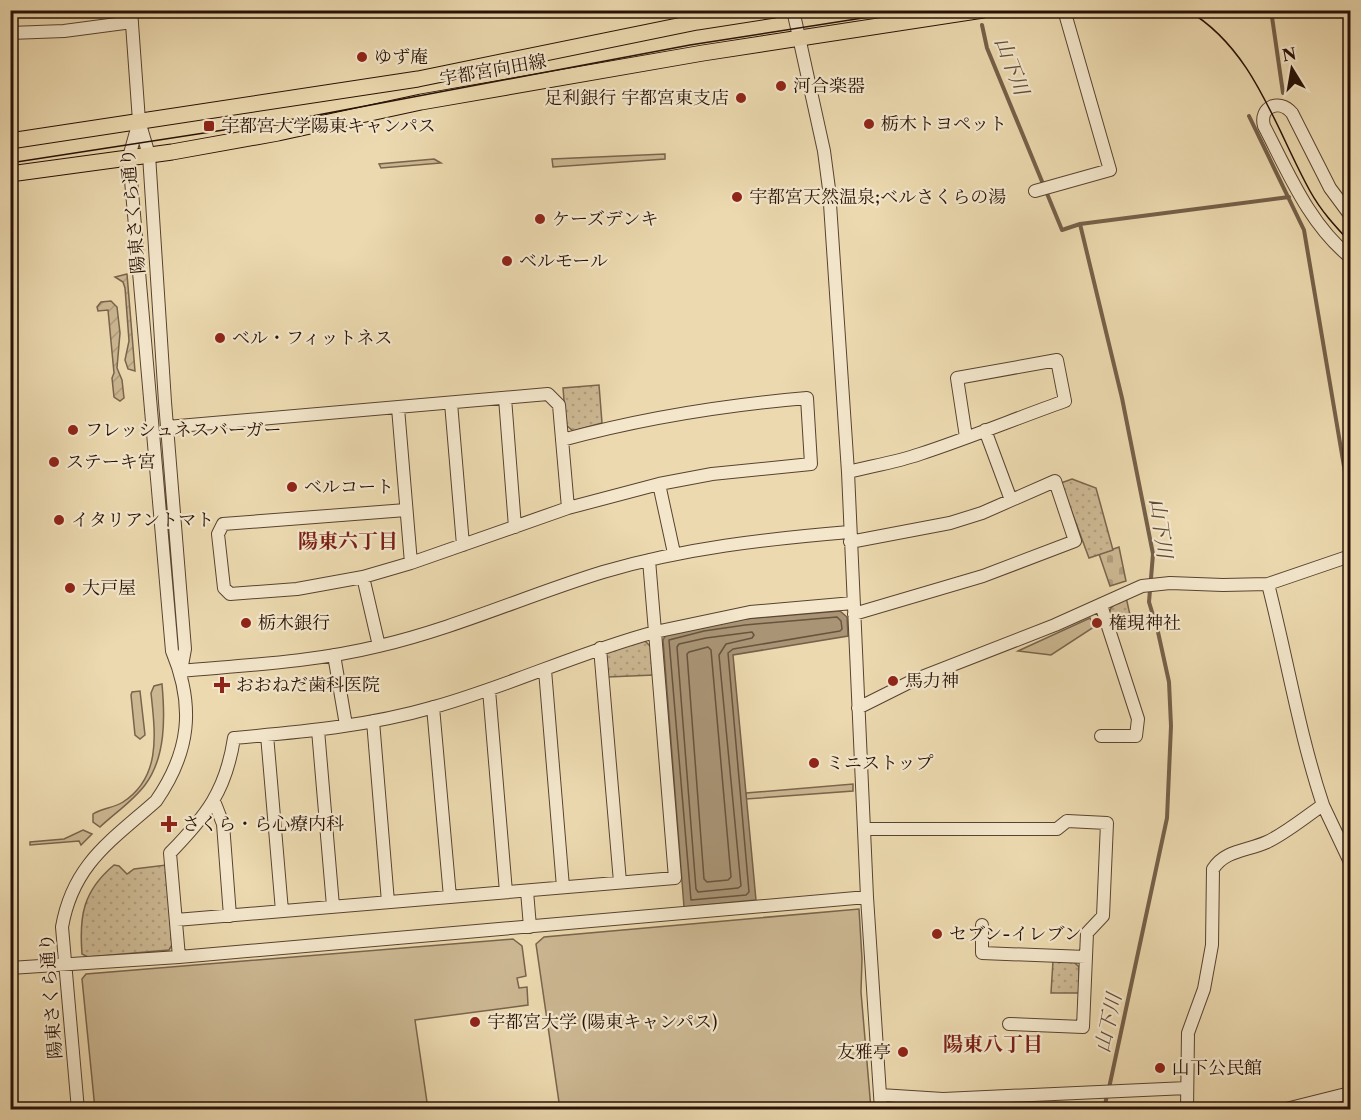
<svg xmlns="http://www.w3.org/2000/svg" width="1361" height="1120" viewBox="0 0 1361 1120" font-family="'Libre Caslon Text','Noto Serif JP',serif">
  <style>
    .grass { fill: #cbb792; stroke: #79644c; stroke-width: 1.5 }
    .cemetery { fill: url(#cemetery-stones); stroke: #79644c; stroke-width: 1.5 }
    .park { fill: url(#park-dots); stroke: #79644c; stroke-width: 1.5 }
    .garden { fill: url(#garden-furrows); stroke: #79644c; stroke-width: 1.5 }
    .water { fill: #a99576; stroke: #756049; stroke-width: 1.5 }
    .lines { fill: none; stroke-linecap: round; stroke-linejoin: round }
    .shore { stroke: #68533e; stroke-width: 1.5 }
    .stream { stroke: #756049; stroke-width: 4 }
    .minor-casing { stroke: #584330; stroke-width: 14 }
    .major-casing { stroke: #271106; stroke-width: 17 }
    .minor { stroke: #f3e6cb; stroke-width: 12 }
    .major { stroke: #ecd9af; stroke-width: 15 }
    .tram { stroke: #271106; stroke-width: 1.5 }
    .poi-dot { fill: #8f2418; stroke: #f3e6cb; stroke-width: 2 }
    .labels { text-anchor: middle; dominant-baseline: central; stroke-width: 4.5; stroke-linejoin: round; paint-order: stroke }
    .poi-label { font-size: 18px; fill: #271106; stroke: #f3e6cb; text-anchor: start }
    .street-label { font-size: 18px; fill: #271106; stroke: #f3e6cb }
    .water-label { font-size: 20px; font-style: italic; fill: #624c38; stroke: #f3e6cb }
    .neighbourhood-label { font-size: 20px; font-weight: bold; fill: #7a1f14; stroke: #f3e6cb }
  </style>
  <defs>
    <pattern id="cemetery-stones" width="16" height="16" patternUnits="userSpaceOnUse" patternTransform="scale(1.5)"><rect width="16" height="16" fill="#cbb792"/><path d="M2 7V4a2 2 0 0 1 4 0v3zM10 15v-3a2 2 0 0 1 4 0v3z" fill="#ae9c7c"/></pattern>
    <pattern id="park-dots" width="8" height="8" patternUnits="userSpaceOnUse" patternTransform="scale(1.5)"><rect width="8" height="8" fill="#cbb792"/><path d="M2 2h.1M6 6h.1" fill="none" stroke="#ae9c7c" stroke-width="1.8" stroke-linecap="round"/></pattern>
    <pattern id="garden-furrows" width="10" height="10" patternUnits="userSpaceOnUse" patternTransform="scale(1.5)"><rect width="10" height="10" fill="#cbb792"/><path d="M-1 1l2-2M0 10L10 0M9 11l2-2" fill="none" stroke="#ae9c7c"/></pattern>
  </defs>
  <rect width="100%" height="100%" fill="#ecd9af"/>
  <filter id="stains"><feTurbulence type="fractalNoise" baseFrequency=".00333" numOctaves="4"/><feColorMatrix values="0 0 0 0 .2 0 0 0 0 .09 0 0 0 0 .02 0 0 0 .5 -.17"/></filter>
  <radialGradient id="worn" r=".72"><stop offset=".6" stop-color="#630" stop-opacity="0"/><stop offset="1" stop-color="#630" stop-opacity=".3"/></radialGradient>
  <path class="grass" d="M 665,154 L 665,159 L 553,167 L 552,159 Z
    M 434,159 L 441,163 L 381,168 L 379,164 Z
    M 1090,618 L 1094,627 L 1051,655 L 1018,651 Z
    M 162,684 C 165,717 166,757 145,785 C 133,801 115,813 100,827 L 93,822 L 93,814 C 102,808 114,808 123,802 C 162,777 155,732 151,693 L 154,686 Z
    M 140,691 L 145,735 L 140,739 L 135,735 L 131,695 L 132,692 Z
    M 853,784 L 853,791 L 746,799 L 746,793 Z
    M 83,830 L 92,834 L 81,845 L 79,841 L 30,845 L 30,842 L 64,839 Z
    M 859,909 L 862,959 L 861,992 L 871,1109 L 560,1109 L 536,944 L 544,937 Z
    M 513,939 L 522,946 L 526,976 L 517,978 L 519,988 L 527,987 L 528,1005 L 415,1020 L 428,1109 L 95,1109 L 82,979 L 86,974 Z"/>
  <path class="cemetery" d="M 1119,547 L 1126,581 L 1110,586 L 1099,554 Z"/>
  <path class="park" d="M 599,385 L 602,423 L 573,431 L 566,425 L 563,388 Z
    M 1072,479 L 1096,488 L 1113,550 L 1089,558 L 1061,483 Z
    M 1126,597 L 1130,615 L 1110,621 C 1106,607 1115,604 1126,597 Z
    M 644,640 L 651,647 L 654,675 L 608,677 L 606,655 L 611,649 Z
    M 114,865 L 119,866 L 127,874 L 134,869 L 166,865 L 172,945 L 169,950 L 88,957 L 82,954 C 79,916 83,891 114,865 Z
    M 1053,961 L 1074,962 L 1079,967 L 1079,993 L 1051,993 Z"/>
  <path class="garden" d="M 127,274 L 135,371 L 128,369 L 125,360 L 129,341 L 125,288 L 123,282 L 115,277 Z
    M 111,301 L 117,307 L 120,333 L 117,368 L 122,380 L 124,398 L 120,401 L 114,397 L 112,378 L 114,373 L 108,310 L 98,311 L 97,307 L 101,302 Z"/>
  <path class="water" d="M 840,611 L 847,617 L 848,636 L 733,655 L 756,900 L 684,907 L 663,640 L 667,633 L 744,619 Z"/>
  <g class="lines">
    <path class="shore" d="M 837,617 L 841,621 L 842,629 L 840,631 L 733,649 L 728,653 L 749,892 L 746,895 L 691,900 L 669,640 L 704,631 L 745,625 Z
      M 752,632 L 754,635 L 752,638 L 726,644 L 719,655 L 741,886 L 738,888 L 698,892 L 696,889 L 677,647 L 679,644 L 706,638 Z
      M 708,647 L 711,650 L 731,877 L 728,880 L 707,882 L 704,879 L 687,654 L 689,652 Z"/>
    <path class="stream" d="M 1271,10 L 1283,93
      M 982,25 L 987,48 L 1062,230 L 1080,224 L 1122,398 L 1153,554 L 1149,602 L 1158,632 L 1169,682 L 1171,726 L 1167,818 L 1109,1088
      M 1249,116 L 1304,230 L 1350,502
      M 1080,224 L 1289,197
      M 1104,1110 L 1107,1095"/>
    <g class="minor-casing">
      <path id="minor" d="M 131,10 L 139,121 L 149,155 L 165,402 L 185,649 L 181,671
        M 793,10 L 824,151 L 829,189 L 848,472 L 867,897 L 881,1110
        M 10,33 L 64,31 L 132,22
        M 1035,191 L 1110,170 L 1064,10
        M 1350,215 L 1330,188 L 1292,113 C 1279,98 1259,107 1264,126 C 1288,172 1309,224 1350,257
        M 505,398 L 515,527
        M 451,403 L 463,545
        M 398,408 L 411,563
        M 167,427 L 548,394 L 559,405 L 568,508 L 659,484 L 712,474 L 811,464 L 807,398 C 724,405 643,418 562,440
        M 985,430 L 1011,500
        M 848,472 C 872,466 897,462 920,454 C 969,438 1017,418 1065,401 L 1057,360 L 957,378 L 966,437
        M 659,484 L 674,553
        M 850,542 L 950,523 L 982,513 L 1055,481 L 1075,541 L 983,576 L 854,614
        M 363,577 L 297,589 L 230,594 L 224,588 L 218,534 L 223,524 L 406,510
        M 1101,605 L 1138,719 L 1136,736 L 1101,736
        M 379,646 L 363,577 L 411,563 L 568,508
        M 600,648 L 620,882
        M 334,655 L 346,725
        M 545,670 L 563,887
        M 181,671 C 247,665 314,662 379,646 C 456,628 528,595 603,572 C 684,548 766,539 849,532
        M 489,690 L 506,892
        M 433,707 L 450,897
        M 858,708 L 914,680 L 1055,625 L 1142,586 L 1170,583 L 1223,585 L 1268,584 L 1350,556
        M 373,721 L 388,902
        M 318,730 L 333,906
        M 267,735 L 282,911
        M 214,801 L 223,824 L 230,916
        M 1323,805 L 1350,862
        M 864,829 L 1057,829 L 1067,821 L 1107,823 L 1103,916 L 1087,933 L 1083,1027 L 1009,1024
        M 527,891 L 530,927
        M 176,920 L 675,878 L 655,632 L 750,612 L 853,603
        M 982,925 L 982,953 L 1086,957
        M 179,957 L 170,853 C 206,816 226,791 234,738 C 301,732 369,726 434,707 C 509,686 580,652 655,632 L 649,560
        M 10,968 L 179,957 L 867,897
        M 880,1095 L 943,1099 L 1187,1088
        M 78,1110 L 62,927 C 73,864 111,841 156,801 C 190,752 195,706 172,651 L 129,157 L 139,121
        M 1187,1110 L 1188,1033 L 1204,989 L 1212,945 L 1213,869 C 1225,850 1247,851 1267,842 C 1286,833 1305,817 1323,805 C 1299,733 1287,658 1268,584
        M 1282,1110 L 1350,1093"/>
    </g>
    <g class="major-casing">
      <path id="major" d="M 10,141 L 418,79 L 697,22 L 774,10
        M 10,174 L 172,152 L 278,133 L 421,102 L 703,53 L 983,10"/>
    </g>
    <use href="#minor" class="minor"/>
    <use href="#major" class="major"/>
    <path class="tram" d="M 1187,10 C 1254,49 1275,128 1310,191 C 1321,211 1335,226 1350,242
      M 10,163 L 307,117 L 690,45 L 914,10"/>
  </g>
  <g class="poi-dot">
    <circle cx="362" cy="57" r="6"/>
    <circle cx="781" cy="86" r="6"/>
    <circle cx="741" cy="98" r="6"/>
    <circle cx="869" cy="124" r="6"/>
    <rect x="203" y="120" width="12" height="12" rx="3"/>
    <circle cx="737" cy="197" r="6"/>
    <circle cx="540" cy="219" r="6"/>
    <circle cx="507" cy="261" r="6"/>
    <circle cx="220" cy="338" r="6"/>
    <circle cx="73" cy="430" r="6"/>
    <circle cx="54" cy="462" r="6"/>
    <circle cx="292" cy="487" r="6"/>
    <circle cx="59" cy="520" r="6"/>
    <circle cx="70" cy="588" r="6"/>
    <circle cx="246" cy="623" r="6"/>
    <circle cx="1097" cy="623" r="6"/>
    <circle cx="893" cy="681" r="6"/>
    <path d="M219 676h6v6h6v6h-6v6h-6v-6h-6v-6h6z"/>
    <circle cx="814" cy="763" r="6"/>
    <path d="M166 815h6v6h6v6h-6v6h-6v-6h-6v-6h6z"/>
    <circle cx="937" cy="934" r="6"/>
    <circle cx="475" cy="1022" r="6"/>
    <circle cx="903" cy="1052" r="6"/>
    <circle cx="1160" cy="1068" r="6"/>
  </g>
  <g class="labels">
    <g class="poi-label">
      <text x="374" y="57">ゆず庵</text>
      <text x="793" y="86">河合楽器</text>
      <text x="729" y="98" text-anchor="end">足利銀行 宇都宮東支店</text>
      <text x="881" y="124">栃木トヨペット</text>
      <text x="221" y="126">宇都宮大学陽東キャンパス</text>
      <text x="749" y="197">宇都宮天然温泉;ベルさくらの湯</text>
      <text x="552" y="219">ケーズデンキ</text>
      <text x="519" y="261">ベルモール</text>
      <text x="232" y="338">ベル・フィットネス</text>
      <text x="85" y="430">フレッシュネスバーガー</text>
      <text x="66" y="462">ステーキ宮</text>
      <text x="304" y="487">ベルコート</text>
      <text x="71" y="520">イタリアントマト</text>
      <text x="82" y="588">大戸屋</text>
      <text x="258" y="623">栃木銀行</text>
      <text x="1109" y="623">権現神社</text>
      <text x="905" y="681">馬力神</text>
      <text x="236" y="685">おおねだ歯科医院</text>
      <text x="826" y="763">ミニストップ</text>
      <text x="182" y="824">さくら・ら心療内科</text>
      <text x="949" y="934">セブン-イレブン</text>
      <text x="487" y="1022">宇都宮大学 (陽東キャンパス)</text>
      <text x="891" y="1052" text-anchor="end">友雅亭</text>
      <text x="1172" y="1068">山下公民館</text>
    </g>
    <g class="street-label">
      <text transform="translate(493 70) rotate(-10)">宇都宮向田線</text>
      <text transform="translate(133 211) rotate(-95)">陽東さくら通り</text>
      <text transform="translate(51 996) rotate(-94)">陽東さくら通り</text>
    </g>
    <g class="water-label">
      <text transform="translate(1012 66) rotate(69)">山下川</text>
      <text transform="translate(1161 528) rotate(82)">山下川</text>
      <text transform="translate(1108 1023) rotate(-78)">山下川</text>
    </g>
    <g class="neighbourhood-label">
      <text x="348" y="541">陽東六丁目</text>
      <text x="993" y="1044">陽東八丁目</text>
    </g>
  </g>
  <rect width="1361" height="1120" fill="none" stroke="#ecd9af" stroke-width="36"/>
  <rect x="12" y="12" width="1337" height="1096" fill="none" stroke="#271106" stroke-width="3"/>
  <rect x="18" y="18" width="1325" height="1084" fill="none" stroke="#271106" stroke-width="1.5"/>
  <g transform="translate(1292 69) rotate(349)" stroke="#f3e6cb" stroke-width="4.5" paint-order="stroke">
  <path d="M0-4.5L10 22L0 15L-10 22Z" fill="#271106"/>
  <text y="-9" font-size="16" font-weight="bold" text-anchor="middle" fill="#271106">N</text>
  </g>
  <rect width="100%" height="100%" filter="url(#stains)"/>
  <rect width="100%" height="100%" fill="url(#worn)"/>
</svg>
